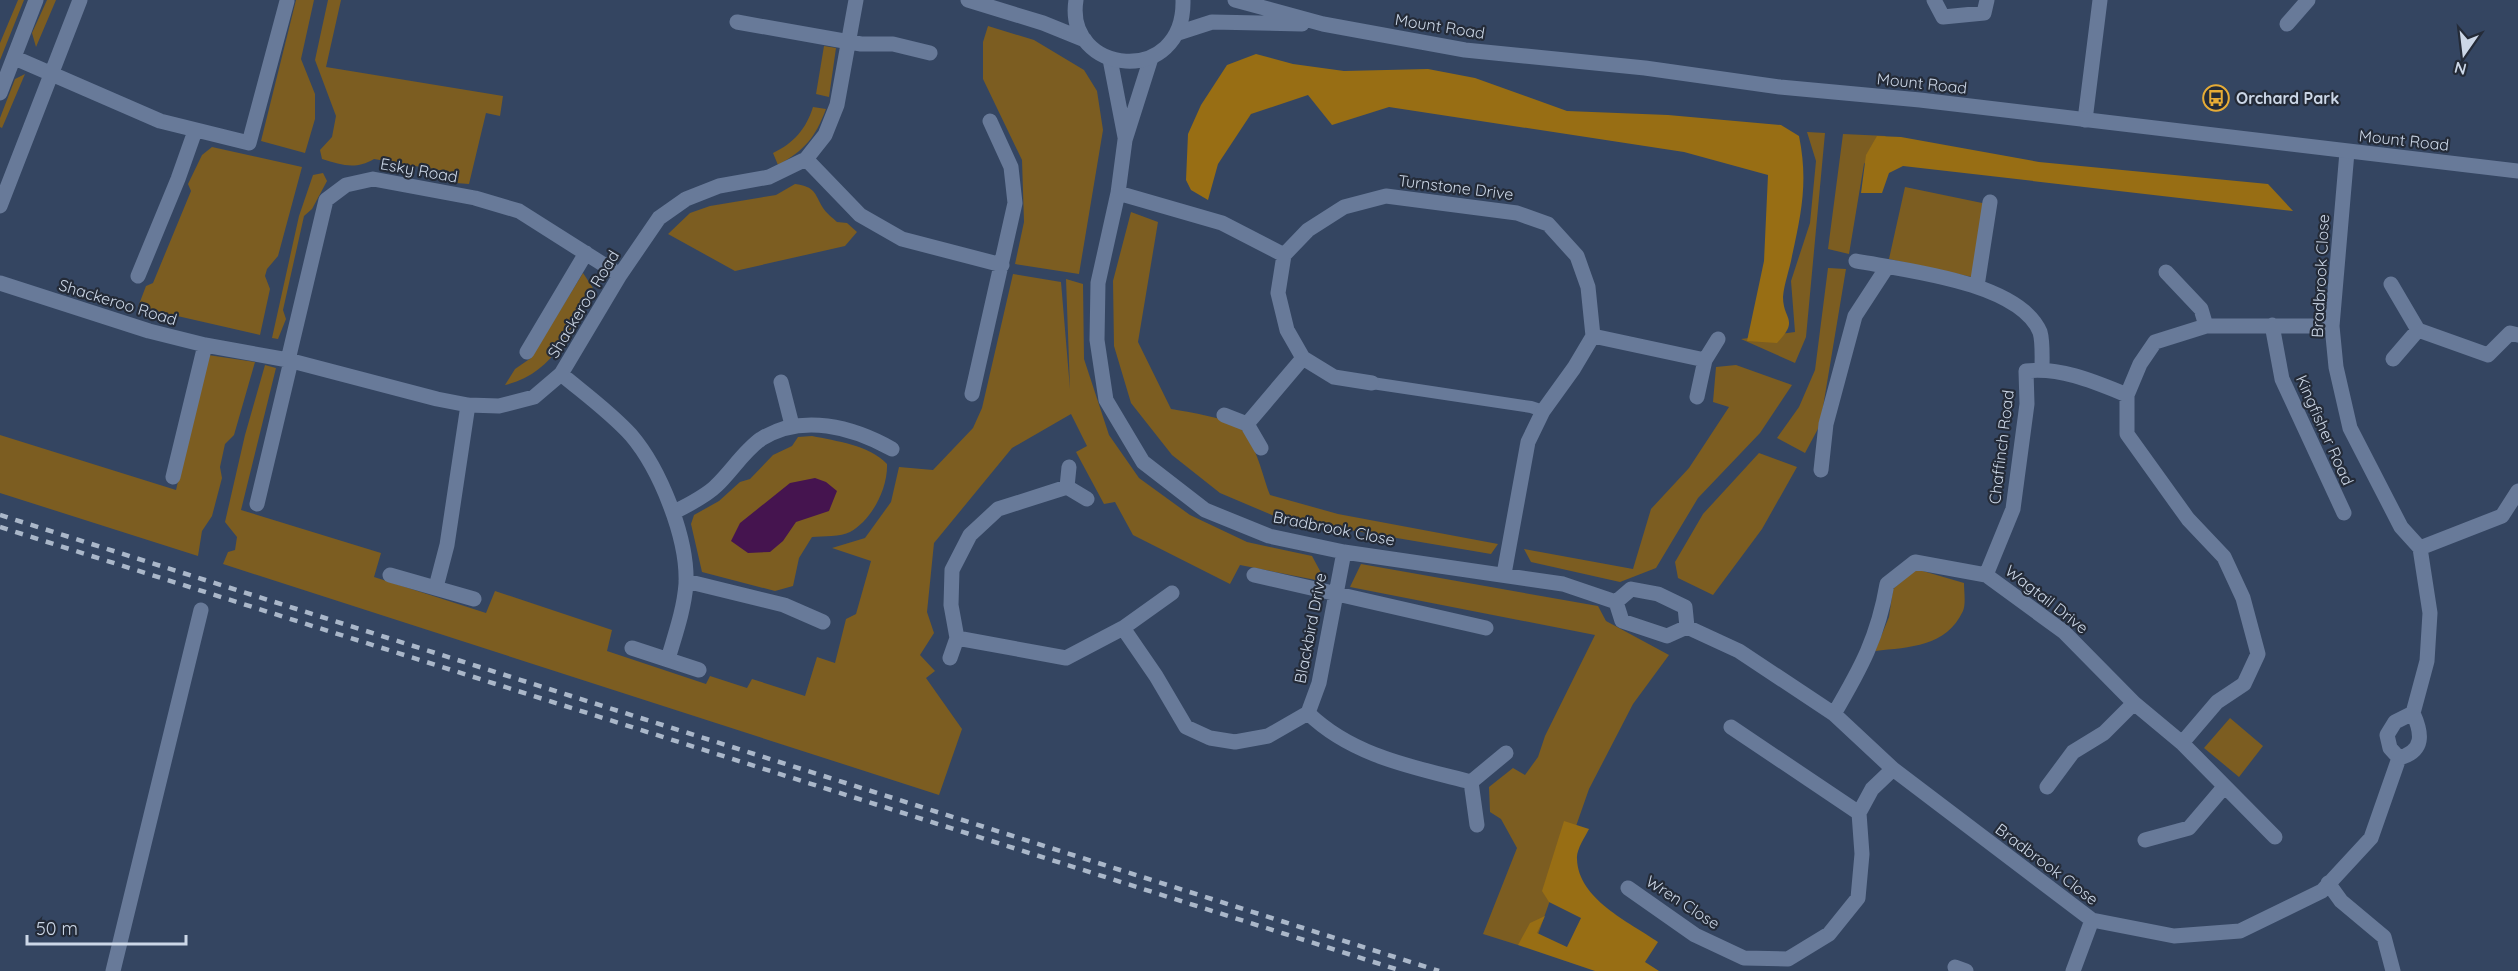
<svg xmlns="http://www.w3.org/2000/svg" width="2518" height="971" viewBox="0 0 2518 971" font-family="Quicksand,sans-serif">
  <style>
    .green { fill: #7c5d21 }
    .forest { fill: #986e14 }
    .water { fill: #45144f }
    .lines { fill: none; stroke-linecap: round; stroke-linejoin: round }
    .pedestrian { stroke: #687a99; stroke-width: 12 }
    .minor { stroke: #687a99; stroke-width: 15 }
    .tertiary { stroke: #687a99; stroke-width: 15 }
    .rail { stroke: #aab7c9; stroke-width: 4.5; stroke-dasharray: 8 8; stroke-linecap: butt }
    .labels { text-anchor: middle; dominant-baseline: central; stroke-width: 4.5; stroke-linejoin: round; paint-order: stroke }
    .street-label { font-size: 16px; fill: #ccd7e7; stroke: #242b38 }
    .poi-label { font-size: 16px; font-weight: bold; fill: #ccd7e7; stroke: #242b38; text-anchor: start }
  </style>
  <rect width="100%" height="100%" fill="#344561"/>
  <path class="green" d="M 18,0 L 24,0 L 0,60 L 0,43 Z
    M 47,0 L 56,0 L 36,47 L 32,33 Z
    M 296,0 L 314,0 L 301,59 L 315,94 L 315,119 L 305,153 L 261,141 Z
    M 328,0 L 341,0 L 326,67 L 503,96 L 500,116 L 486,113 L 469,184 L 456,183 L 450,172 L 374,159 C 355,170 342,165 322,159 L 320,150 L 332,137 L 336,116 L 315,60 Z
    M 988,26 L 1034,40 L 1084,70 L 1097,91 L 1103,130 L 1079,274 L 1015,264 L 1024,222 L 1022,160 L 983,79 L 983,42 Z
    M 824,46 L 836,48 L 829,97 L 816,94 Z
    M 25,74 L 2,128 L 0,127 L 0,118 L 15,79 Z
    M 813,107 L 826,109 C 815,138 805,150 778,165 L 773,153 C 794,143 806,129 813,107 Z
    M 1807,132 L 1825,133 L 1806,337 L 1795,363 L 1741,339 L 1795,332 L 1791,281 L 1810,223 L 1816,161 Z
    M 1843,134 L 1886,136 L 1864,164 L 1849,254 L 1828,249 Z
    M 212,147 L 302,167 L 278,256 L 267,269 L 265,276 L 270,289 L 260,335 L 138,307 L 146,286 L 153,283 L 191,191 L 188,184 L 202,155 Z
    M 323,173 L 327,181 L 312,209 L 304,216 L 283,310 L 286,319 L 278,339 L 272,338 L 299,216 L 313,175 Z
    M 795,184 C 816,187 814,193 823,208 C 826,213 833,218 837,222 L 847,223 L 857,232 L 845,246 L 735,271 L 668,234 L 690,213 L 710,206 L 776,195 Z
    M 1905,187 L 1987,204 L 1972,277 L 1889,259 Z
    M 1131,212 L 1158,222 L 1138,342 L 1171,409 C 1187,412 1232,418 1242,430 C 1257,447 1262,474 1270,495 L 1338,514 L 1498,544 L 1491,554 L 1279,518 L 1220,493 L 1172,455 L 1131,403 L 1114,346 L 1113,281 Z
    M 1828,268 L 1846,269 L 1820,425 L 1805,453 L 1777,438 L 1799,407 L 1815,370 Z
    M 583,273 L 593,288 C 569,329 556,373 505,385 L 515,369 L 531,358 Z
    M 1013,274 L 1061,282 L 1070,389 L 1066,279 L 1083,284 L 1084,359 L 1109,435 L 1139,478 L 1190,515 L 1247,542 L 1312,556 L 1326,582 L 1240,565 L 1230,584 L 1133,535 L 1115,502 L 1104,504 L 1076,452 L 1087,446 L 1071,414 L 1012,448 L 934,543 L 927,612 L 934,633 L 920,655 L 935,671 L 926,678 L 962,729 L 939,795 L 223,564 L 228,552 L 235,550 L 237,537 L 225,522 L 245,435 L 265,365 L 276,368 L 241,510 L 381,553 L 374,577 L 486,613 L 495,591 L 612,630 L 607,651 L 706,684 L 710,676 L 747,688 L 752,679 L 805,696 L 817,657 L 835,663 L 846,619 L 856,614 L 871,561 L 832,548 L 865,538 L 891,502 L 899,467 L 933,470 L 973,428 L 982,408 Z
    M 208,355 L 255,362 L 234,435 L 225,444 L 220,467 L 222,478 L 212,516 L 202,531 L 198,556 L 0,493 L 0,435 L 176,490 Z
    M 1736,365 L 1792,385 L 1760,433 L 1698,498 L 1656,568 L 1620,582 L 1531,562 L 1524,549 L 1633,569 L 1651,509 L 1689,468 L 1729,407 L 1713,402 L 1716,367 Z
    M 812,436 C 836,441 869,445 887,464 C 888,488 872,520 850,532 C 841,537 823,536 812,537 L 799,558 L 793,586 L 775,591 L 702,572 L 691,524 L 694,515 L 719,501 L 740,482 L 750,479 L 773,455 L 792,446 L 798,437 Z
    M 1759,453 L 1797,467 L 1762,529 L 1713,595 L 1678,578 L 1675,562 L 1703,514 Z
    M 1361,564 L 1598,606 L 1606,621 L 1669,655 L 1633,704 L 1589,789 L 1534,946 L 1518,945 L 1483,934 L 1517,848 L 1501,819 L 1490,812 L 1489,787 L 1513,768 L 1525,775 L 1538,757 L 1545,736 L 1595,635 L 1350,587 Z
    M 1916,569 L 1964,583 C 1964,591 1966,604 1963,611 C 1946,647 1910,647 1875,651 L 1889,617 L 1893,589 Z
    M 2230,718 L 2263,746 L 2239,777 L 2204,748 Z"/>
  <path class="forest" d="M 1256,54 L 1293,64 L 1344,71 L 1428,69 L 1475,78 L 1567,111 L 1668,115 L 1781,125 L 1799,136 C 1808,180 1802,211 1792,256 C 1790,268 1784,284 1783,297 C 1783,320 1800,319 1777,343 L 1747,341 L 1764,261 L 1768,175 L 1684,152 L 1389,107 L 1332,125 L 1308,95 L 1251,114 L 1218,164 L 1208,200 L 1191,190 L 1186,180 L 1188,134 L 1201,105 L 1227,65 Z
    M 1877,136 L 1901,137 L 2039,162 L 2268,184 L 2293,211 L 1903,166 L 1889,173 L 1882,193 L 1861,193 L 1866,155 Z
    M 1564,821 L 1589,829 C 1585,837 1576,850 1577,859 C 1578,899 1629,922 1658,942 L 1645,962 L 1659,971 L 1595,971 L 1518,945 L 1530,923 L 1545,916 L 1537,933 L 1567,947 L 1581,918 L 1549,902 L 1542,891 Z"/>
  <path class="water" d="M 815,478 L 826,482 L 837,491 L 829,511 L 796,522 L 783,541 L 770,552 L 748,553 L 731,541 L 740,523 L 790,483 Z"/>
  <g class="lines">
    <path class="pedestrian" d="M 1372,383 L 1531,407 L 1543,411"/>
    <path class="minor" d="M 1934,0 L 1943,17 L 1984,13 L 1987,0
      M 737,22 L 861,44 L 893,44 L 930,53
      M 2287,24 L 2308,0
      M 15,58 L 160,121 L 249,143 L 287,1
      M 1151,58 L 1125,140 L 1118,193 L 1098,283 L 1097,340 L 1106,400 L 1143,462 L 1205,510 L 1269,536 L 1344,552 L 1563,584 L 1616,602
      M 1110,59 L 1125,137
      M 0,93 L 36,0
      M 2085,120 L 2100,0
      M 2347,152 L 2332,326 L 2336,367 L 2350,428 L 2401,527 L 2420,548 L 2430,613 L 2427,661 L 2413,713 L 2395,722 L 2387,735 L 2390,748 L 2399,758
      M 806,159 L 860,215 L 902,239 L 1002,265
      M 1118,193 L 1222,223 L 1284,255
      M 0,206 L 80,0
      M 1856,261 C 1904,270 2019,282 2040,332 C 2043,342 2042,359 2042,369
      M 2166,272 L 2201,309 L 2206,326
      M 138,276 L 178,179 L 195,131
      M 0,283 L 149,331 L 205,345 L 288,360 L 437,399 L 468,405 L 499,406 L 534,397 L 561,374 L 620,275 L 659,218 L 686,199 L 719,186 L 769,177 L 806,159 L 825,135 L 837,105 L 856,0
      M 2391,284 L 2418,330
      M 1977,286 L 1990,202
      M 2272,325 L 2282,379 L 2344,513
      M 1593,336 L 1705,360
      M 527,352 L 586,253
      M 2393,359 L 2418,330 L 2488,355 L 2510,333 L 2518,335
      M 288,360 L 326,200 L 346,185 L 373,179 L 475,198 L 519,211 L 620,275
      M 561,374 C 585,394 610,412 631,435 C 660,469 688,538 686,584 C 684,610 675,635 668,659
      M 781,382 L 792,425
      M 1372,383 L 1334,377 L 1303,358 L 1287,330 L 1278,293 L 1284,255 L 1308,230 L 1344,207 L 1386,196 L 1517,213 L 1548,224 L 1577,256 L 1588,287 L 1593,336 L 1574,368 L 1543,411 L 1528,442 L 1504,574
      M 972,394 L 1015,203 L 1011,167 L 990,121
      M 1697,397 L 1705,360 L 1718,339
      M 1224,415 L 1247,424 L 1261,448
      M 1247,424 L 1303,358
      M 1069,467 L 1067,487 L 1087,499
      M 1821,470 L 1826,424 L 1855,316 L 1887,267
      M 173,477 L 205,345
      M 257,504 L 291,361
      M 673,513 C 687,505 705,497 716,486 C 731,472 744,451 761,439 C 802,413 853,427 892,449
      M 2420,548 L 2502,516 L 2518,491
      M 390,575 L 474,599
      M 1254,575 L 1486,628
      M 1986,575 L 2013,509 L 2027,404 L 2026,371 C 2061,367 2095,382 2127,395
      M 686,581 L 784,605 L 823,622
      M 436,587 L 447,545 L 468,405
      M 1616,602 L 1631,589 L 1658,594 L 1685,607 L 1687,627
      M 1616,602 L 1622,621 L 1667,636 L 1687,627
      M 1687,627 L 1739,651 L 1834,714 L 1893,769 L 2092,920 L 2174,936 L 2240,931 L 2322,891 L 2371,838 L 2399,758
      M 1123,628 L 1156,676 L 1186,727 L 1210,738 L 1235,742 L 1268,736 L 1308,713 L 1319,683 L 1344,552
      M 957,638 L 1066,658 L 1123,628 L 1172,593
      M 632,648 L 699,670
      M 950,658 L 957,638 L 951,605 L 952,570 L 970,535 L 998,509 L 1067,487
      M 1308,713 C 1352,756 1413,767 1471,782
      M 1834,714 C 1861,668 1878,637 1887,584 L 1915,562 L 1986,575 L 2064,632 L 2134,703 L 2182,743 L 2275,837
      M 1731,727 L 1859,813
      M 2182,743 L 2217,702 L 2244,684 L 2258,654 L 2243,598 L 2224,557 L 2188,519 L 2127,434 L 2127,395 L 2140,364 L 2155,342 L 2206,326 L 2332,326
      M 2399,758 C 2425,751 2422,733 2413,713
      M 2047,787 L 2073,752 L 2104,733 L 2134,703
      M 1477,825 L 1471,782 L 1506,753
      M 2145,840 L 2189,828 L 2224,787
      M 2328,883 L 2341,901 L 2384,937 L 2393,971
      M 1628,888 L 1695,935 L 1744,958 L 1788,959 L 1829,934 L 1858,898 L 1862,854 L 1859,813 L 1872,789 L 1893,769
      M 1955,967 L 1966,971
      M 113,971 L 201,610
      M 2073,971 L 2092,920"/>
    <path class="tertiary" d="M 968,0 L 1043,23 L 1085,40
      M 1076,0 C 1064,75 1185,88 1183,0
      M 1235,0 L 1323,24 L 1465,50 L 1645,68 L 1780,87 L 1920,100 L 2518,171
      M 1178,33 L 1212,22 L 1302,24"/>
    <path class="rail" d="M 0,515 L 1439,971
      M 0,527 L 1402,971"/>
  </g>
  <defs>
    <g id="bus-ring" transform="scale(1.35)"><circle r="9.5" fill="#242b38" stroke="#e7ac36" stroke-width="1.5"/><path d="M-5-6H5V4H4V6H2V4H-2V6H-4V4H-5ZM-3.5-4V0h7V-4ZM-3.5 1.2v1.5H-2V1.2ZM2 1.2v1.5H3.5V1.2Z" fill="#e7ac36"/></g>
  </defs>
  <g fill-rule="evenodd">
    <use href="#bus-ring" x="2216" y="98"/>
  </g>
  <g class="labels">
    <g class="street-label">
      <text transform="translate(1440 26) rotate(9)">Mount Road</text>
      <text transform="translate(1922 83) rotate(6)">Mount Road</text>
      <text transform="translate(2404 140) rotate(6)">Mount Road</text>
      <text transform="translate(419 170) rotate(10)">Esky Road</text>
      <text transform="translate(1456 187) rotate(7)">Turnstone Drive</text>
      <text transform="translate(2320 276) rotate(-87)">Bradbrook Close</text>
      <text transform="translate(118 302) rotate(17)">Shackeroo Road</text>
      <text transform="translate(583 304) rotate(-59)">Shackeroo Road</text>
      <text transform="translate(2325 430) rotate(66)">Kingfisher Road</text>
      <text transform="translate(2001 447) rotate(-83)">Chaffinch Road</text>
      <text transform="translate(1334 528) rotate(11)">Bradbrook Close</text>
      <text transform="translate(2047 599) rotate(38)">Wagtail Drive</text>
      <text transform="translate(1310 628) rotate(-79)">Blackbird Drive</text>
      <text transform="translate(2047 864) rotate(37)">Bradbrook Close</text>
      <text transform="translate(1683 902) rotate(33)">Wren Close</text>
    </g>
    <g class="poi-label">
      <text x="2236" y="98">Orchard Park</text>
    </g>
  </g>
  <g transform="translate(2464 54) rotate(194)" stroke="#242b38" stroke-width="4.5" paint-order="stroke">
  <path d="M0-4.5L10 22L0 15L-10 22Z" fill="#ccd7e7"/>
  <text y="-9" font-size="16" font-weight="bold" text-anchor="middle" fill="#ccd7e7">N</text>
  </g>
  <path d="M27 935v9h159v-9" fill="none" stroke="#ccd7e7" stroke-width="3"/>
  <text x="36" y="935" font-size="18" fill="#ccd7e7" stroke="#242b38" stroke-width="4.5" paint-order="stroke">50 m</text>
</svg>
